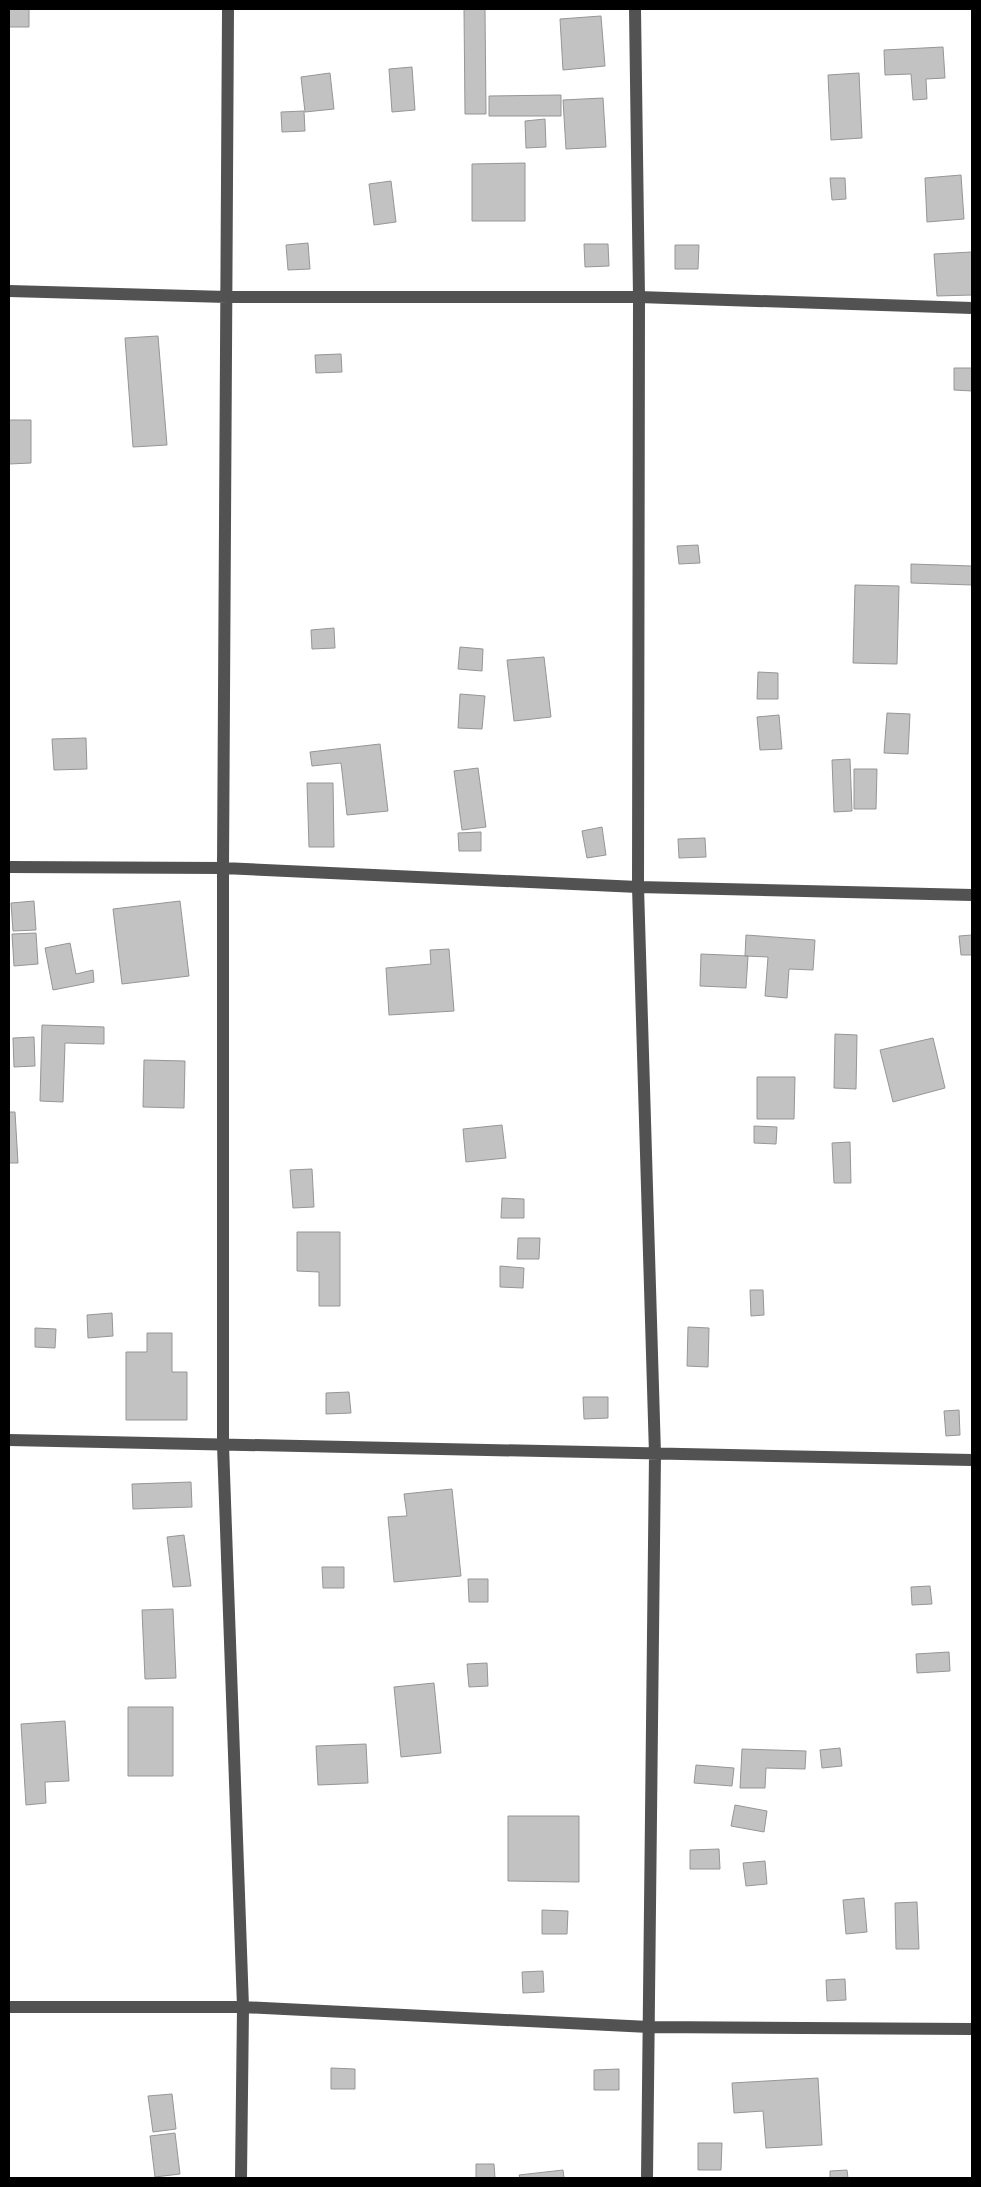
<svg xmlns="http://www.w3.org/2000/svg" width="981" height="2187" viewBox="0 0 981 2187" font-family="Mulish,sans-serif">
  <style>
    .building { fill: #c2c2c2; stroke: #969696 }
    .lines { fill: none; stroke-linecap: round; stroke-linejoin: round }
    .minor { stroke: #525252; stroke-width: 12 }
  </style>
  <rect width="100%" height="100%" fill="#fff"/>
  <path class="building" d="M 9,9 L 29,9 L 29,27 L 9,27 Z
    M 464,9 L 485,9 L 486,114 L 465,114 Z
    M 601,16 L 605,66 L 563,70 L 560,19 Z
    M 943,47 L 945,78 L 926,79 L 927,99 L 913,100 L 911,74 L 885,75 L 884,50 Z
    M 412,67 L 415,110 L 392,112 L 389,69 Z
    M 330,73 L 334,109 L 305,112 L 301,77 Z
    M 859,73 L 862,138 L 831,140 L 828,75 Z
    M 561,95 L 561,116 L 489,116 L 489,96 Z
    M 603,98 L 606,147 L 566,149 L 563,100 Z
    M 304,111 L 305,131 L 282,132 L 281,112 Z
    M 545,119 L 546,147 L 526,148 L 525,121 Z
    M 525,163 L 525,221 L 472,221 L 472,164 Z
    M 961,175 L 964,219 L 927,222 L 925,178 Z
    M 830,178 L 845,178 L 846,199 L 832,200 Z
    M 391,181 L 396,222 L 374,225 L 369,184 Z
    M 308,243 L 310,269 L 288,270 L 286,245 Z
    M 584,244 L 608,244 L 609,266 L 585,267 Z
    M 675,245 L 699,245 L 698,269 L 675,269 Z
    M 972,252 L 972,295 L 937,296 L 934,254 Z
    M 158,336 L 167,445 L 133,447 L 125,338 Z
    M 341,354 L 342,372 L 316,373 L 315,355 Z
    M 954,368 L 972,368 L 972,391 L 954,390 Z
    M 9,420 L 31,420 L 31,463 L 9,464 Z
    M 698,545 L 700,563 L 679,564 L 677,546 Z
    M 911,564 L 972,566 L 972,585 L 911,583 Z
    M 855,585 L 899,586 L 897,664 L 853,663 Z
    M 334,628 L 335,648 L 312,649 L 311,630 Z
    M 460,647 L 483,649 L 482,671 L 458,669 Z
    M 544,657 L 551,717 L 514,721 L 507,660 Z
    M 758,672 L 778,673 L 778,699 L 757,699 Z
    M 460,694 L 485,696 L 482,729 L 458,728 Z
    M 887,713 L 910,714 L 908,754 L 884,753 Z
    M 779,715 L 782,749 L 760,750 L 757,717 Z
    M 86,738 L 87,769 L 54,770 L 52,739 Z
    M 380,744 L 388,811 L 347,815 L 341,763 L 312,766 L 310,752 Z
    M 850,759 L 852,811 L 834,812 L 832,760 Z
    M 478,768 L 486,827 L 462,830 L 454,771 Z
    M 854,769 L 877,769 L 876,809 L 854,809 Z
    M 307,783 L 333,783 L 334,847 L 309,847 Z
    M 602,827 L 606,855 L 587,858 L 582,831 Z
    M 481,832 L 481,851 L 459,851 L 458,833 Z
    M 705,838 L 706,857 L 679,858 L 678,839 Z
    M 34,901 L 36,930 L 13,931 L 11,903 Z
    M 180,901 L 189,976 L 122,984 L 113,909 Z
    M 36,933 L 38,964 L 14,966 L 12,934 Z
    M 746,935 L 815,940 L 813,970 L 789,969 L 787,998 L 765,996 L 768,957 L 745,956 Z
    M 972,935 L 972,955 L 961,955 L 959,936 Z
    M 70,943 L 76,974 L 93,970 L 94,982 L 53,990 L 45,948 Z
    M 449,949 L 454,1011 L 389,1015 L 386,968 L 431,964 L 430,950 Z
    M 701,954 L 748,956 L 746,988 L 700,986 Z
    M 42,1025 L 104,1027 L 104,1044 L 65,1043 L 63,1102 L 40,1101 Z
    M 835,1034 L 857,1035 L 856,1089 L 834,1088 Z
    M 34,1037 L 35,1066 L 14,1067 L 13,1038 Z
    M 933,1038 L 945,1088 L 893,1102 L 880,1050 Z
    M 144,1060 L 185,1061 L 184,1108 L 143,1107 Z
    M 757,1077 L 795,1077 L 794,1119 L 757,1119 Z
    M 9,1112 L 15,1112 L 18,1163 L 9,1163 Z
    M 502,1125 L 506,1158 L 466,1162 L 463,1129 Z
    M 754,1126 L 777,1127 L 776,1144 L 754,1143 Z
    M 850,1142 L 851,1183 L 834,1183 L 832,1143 Z
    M 312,1169 L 314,1207 L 293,1208 L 290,1170 Z
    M 502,1198 L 524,1199 L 524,1218 L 501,1218 Z
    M 297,1232 L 340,1232 L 340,1306 L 319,1306 L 319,1272 L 297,1271 Z
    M 518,1238 L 540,1238 L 539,1259 L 517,1259 Z
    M 500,1266 L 524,1268 L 523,1288 L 500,1287 Z
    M 750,1290 L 763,1290 L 764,1315 L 751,1316 Z
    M 112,1313 L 113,1336 L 88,1338 L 87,1315 Z
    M 688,1327 L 709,1328 L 708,1367 L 687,1366 Z
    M 35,1328 L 56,1329 L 55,1348 L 35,1347 Z
    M 147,1333 L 172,1333 L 172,1372 L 187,1372 L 187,1420 L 126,1420 L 126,1352 L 147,1352 Z
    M 349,1392 L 351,1413 L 326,1414 L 326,1393 Z
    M 583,1397 L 608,1397 L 608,1418 L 584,1419 Z
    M 959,1410 L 960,1435 L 946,1436 L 944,1411 Z
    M 191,1482 L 192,1507 L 133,1509 L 132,1484 Z
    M 452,1489 L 461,1576 L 394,1582 L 388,1517 L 407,1516 L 404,1494 Z
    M 184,1535 L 191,1586 L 173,1587 L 167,1537 Z
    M 322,1567 L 344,1567 L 344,1588 L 323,1588 Z
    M 468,1579 L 488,1579 L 488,1602 L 469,1602 Z
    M 930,1586 L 932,1604 L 912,1605 L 911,1587 Z
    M 173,1609 L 176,1678 L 145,1679 L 142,1610 Z
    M 949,1652 L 950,1671 L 917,1673 L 916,1654 Z
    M 487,1663 L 488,1686 L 469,1687 L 467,1664 Z
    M 434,1683 L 441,1753 L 401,1757 L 394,1687 Z
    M 128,1707 L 173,1707 L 173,1776 L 128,1776 Z
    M 65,1721 L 69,1781 L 45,1782 L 46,1803 L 26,1805 L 21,1724 Z
    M 366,1744 L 368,1783 L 318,1785 L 316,1746 Z
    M 840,1748 L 842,1766 L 822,1768 L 820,1750 Z
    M 742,1749 L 806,1751 L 805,1769 L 766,1768 L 765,1788 L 740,1788 Z
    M 696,1765 L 734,1768 L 732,1786 L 694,1783 Z
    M 735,1805 L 767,1811 L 764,1832 L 731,1826 Z
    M 508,1816 L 579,1816 L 579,1882 L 508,1881 Z
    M 719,1849 L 720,1869 L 690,1869 L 690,1850 Z
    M 765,1861 L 767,1884 L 746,1886 L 743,1863 Z
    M 864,1898 L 867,1932 L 846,1934 L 843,1900 Z
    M 917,1902 L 919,1949 L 896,1949 L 895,1903 Z
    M 542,1910 L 568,1911 L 567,1934 L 542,1934 Z
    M 543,1971 L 544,1992 L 523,1993 L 522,1972 Z
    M 845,1979 L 846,2000 L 827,2001 L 826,1980 Z
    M 331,2068 L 355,2069 L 355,2089 L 331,2089 Z
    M 619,2069 L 619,2090 L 594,2090 L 594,2070 Z
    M 818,2078 L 822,2145 L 766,2148 L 763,2111 L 734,2113 L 732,2083 Z
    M 172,2094 L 176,2129 L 153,2132 L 148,2096 Z
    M 175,2133 L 180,2174 L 155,2177 L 150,2136 Z
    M 698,2143 L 722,2143 L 721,2170 L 698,2170 Z
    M 476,2164 L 494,2164 L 495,2178 L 476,2178 Z
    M 563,2170 L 564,2178 L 520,2178 L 519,2175 Z
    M 847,2170 L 848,2178 L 830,2178 L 830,2171 Z"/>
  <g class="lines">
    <path class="minor" d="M 228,9 L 223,868 L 223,1445 L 243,2007 L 241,2178
      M 635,9 L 639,297 L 638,887 L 655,1454 L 647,2178
      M 9,291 L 227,297 L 639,297 L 972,308
      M 9,867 L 223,868 L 638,887 L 972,895
      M 9,1440 L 972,1460
      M 9,2007 L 243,2007 L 649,2027 L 972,2029"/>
  </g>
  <rect width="981" height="2187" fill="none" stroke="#000000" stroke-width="20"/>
</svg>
